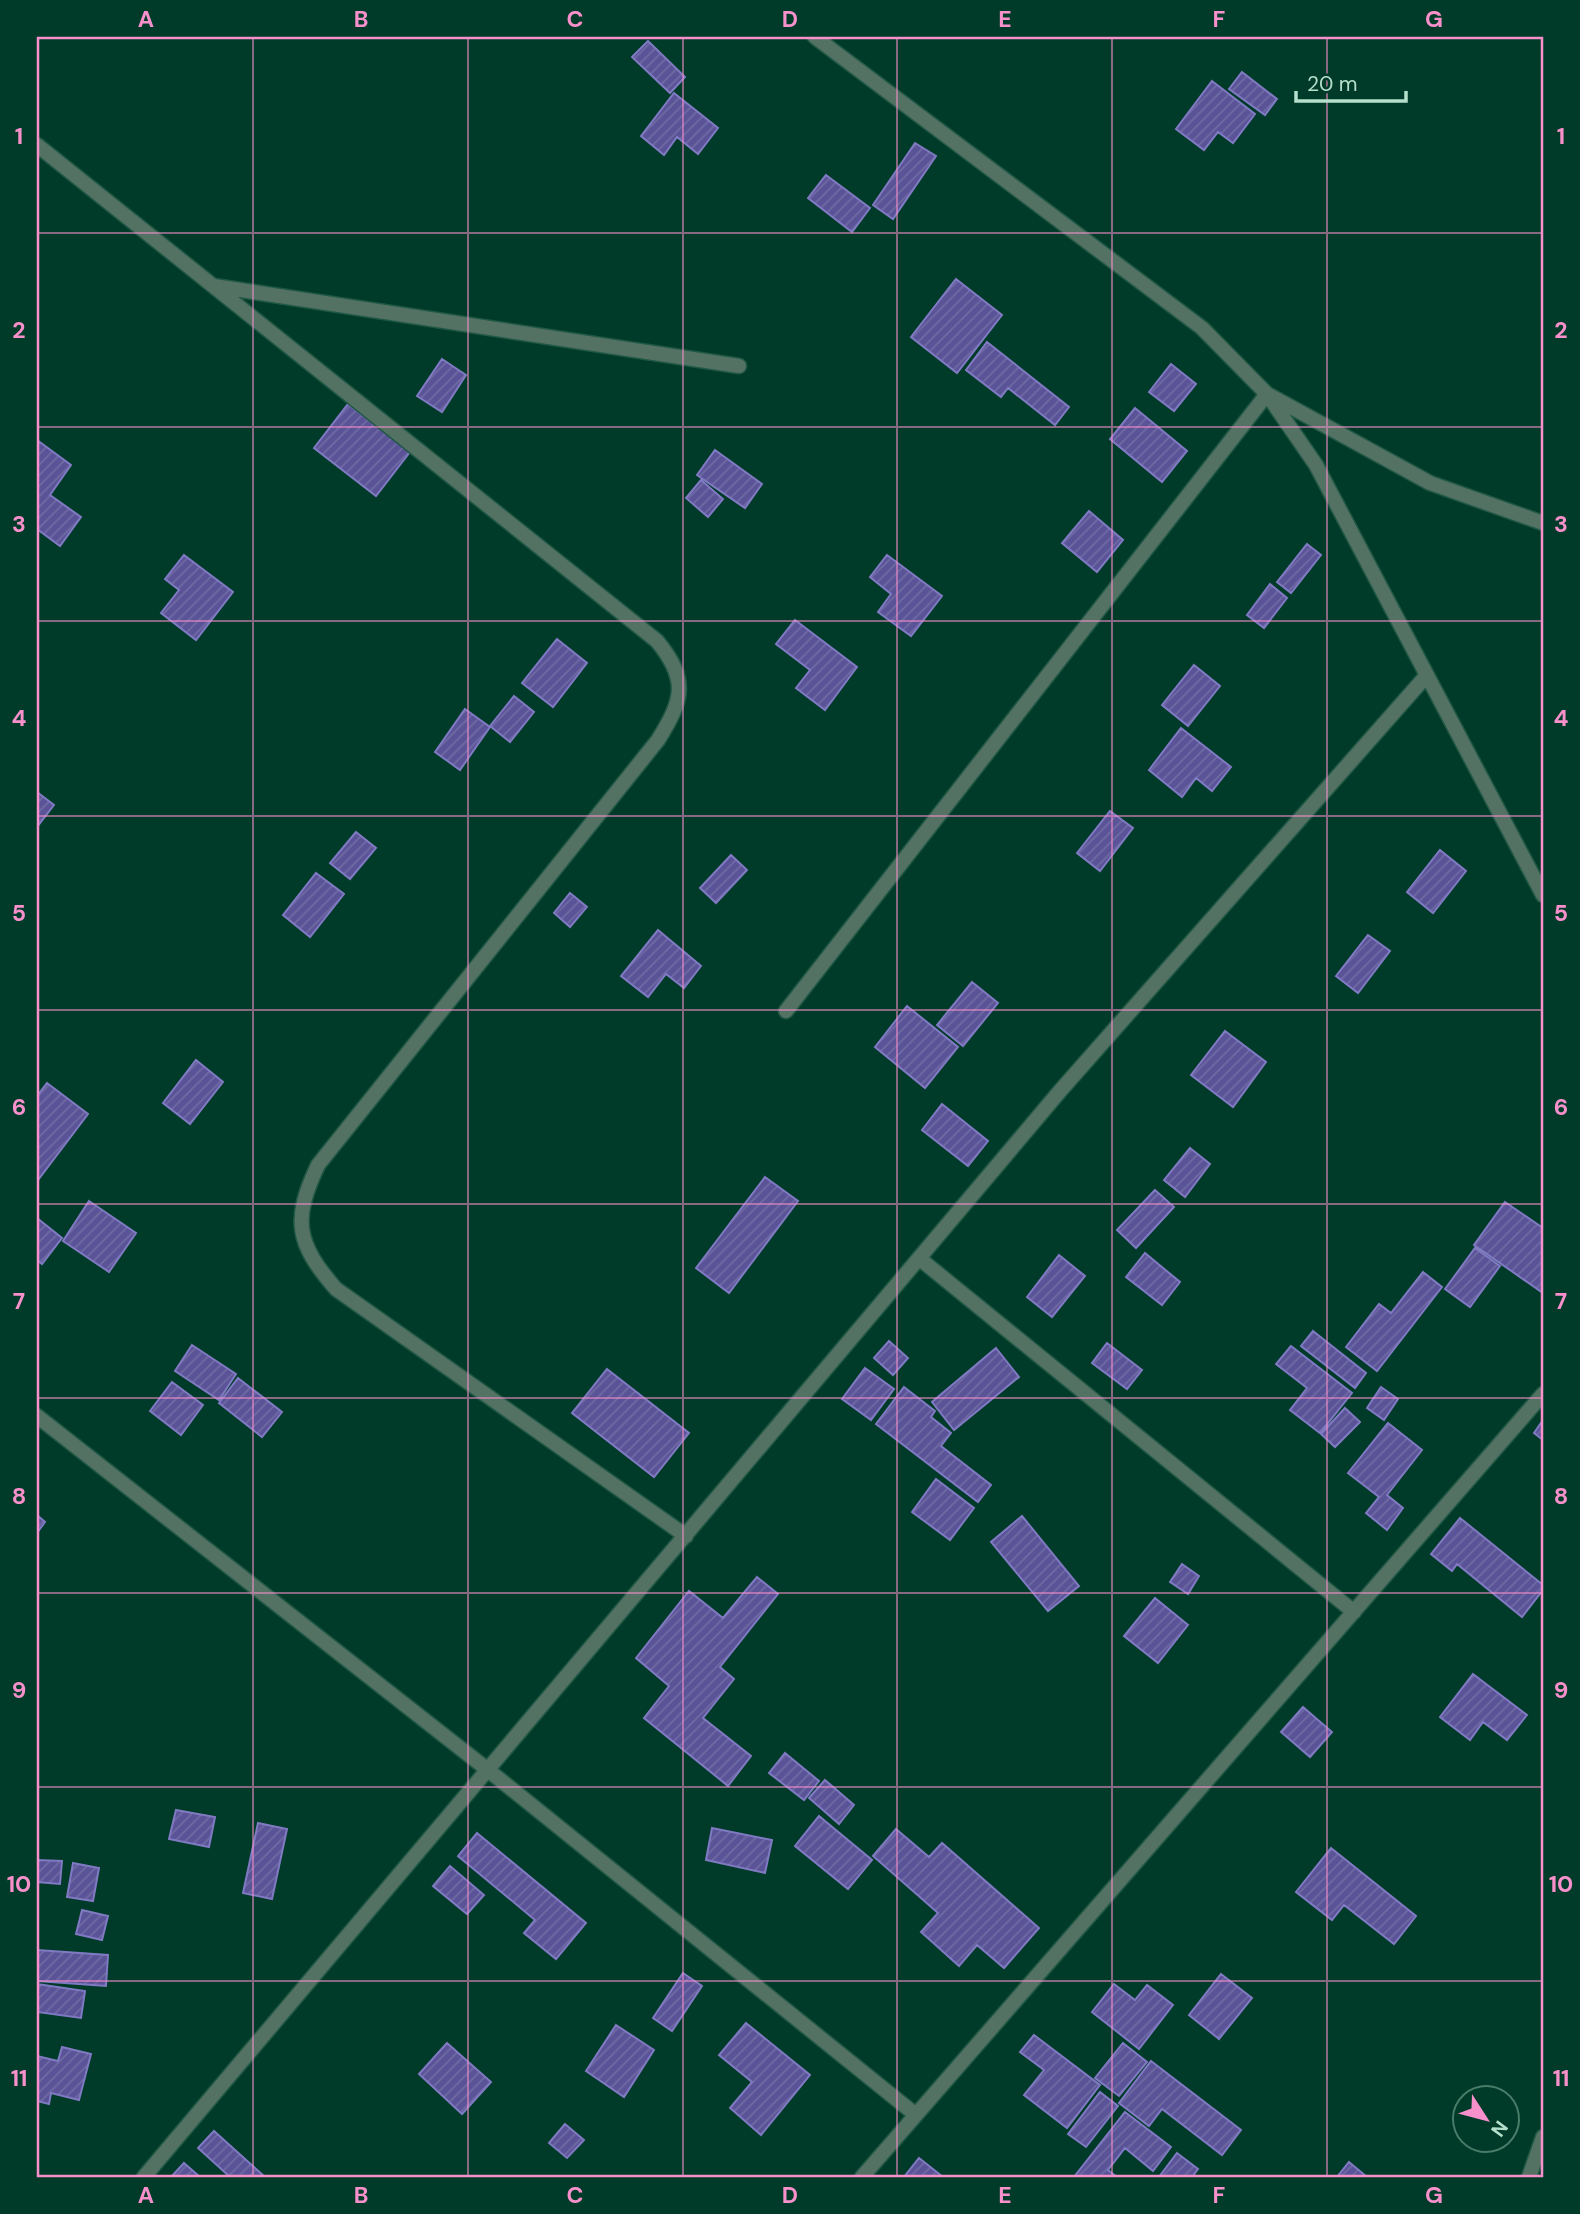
<svg xmlns="http://www.w3.org/2000/svg" width="1580" height="2214" viewBox="0 0 1580 2214" font-family="'DM Sans',sans-serif">
  <style>
    .building { fill: url(#building-hatch); stroke: #7f7ac2; stroke-width: 2 }
    .lines { fill: none; stroke-linecap: round; stroke-linejoin: round }
    .minor-casing { stroke: #205845; stroke-width: 17 }
    .minor { stroke: #537264; stroke-width: 14 }
    .grid { fill: none; stroke: #f890cb; stroke-width: 2; stroke-opacity: 0.55 }
    .neatline { fill: none; stroke: #f890cb; stroke-width: 2.5 }
    .grid-label { font-size: 23px; text-anchor: middle; font-weight: bold; fill: #f890cb }
  </style>
  <defs>
    <pattern id="building-hatch" width="6" height="6" patternUnits="userSpaceOnUse" patternTransform="scale(1.75)"><rect width="6" height="6" fill="#5a5397"/><path d="M-1 1l2-2M0 6l6-6M5 7l2-2" fill="none" stroke="#6f6ba4"/></pattern>
  </defs>
  <rect width="100%" height="100%" fill="#003a28"/>
  <path class="building" d="M 648,41 L 685,77 L 670,93 L 632,57 Z
    M 1242,72 L 1277,99 L 1265,115 L 1229,89 Z
    M 1212,81 L 1255,114 L 1233,143 L 1218,132 L 1204,150 L 1176,129 Z
    M 674,93 L 718,128 L 698,154 L 677,137 L 664,155 L 641,136 Z
    M 915,143 L 936,156 L 893,219 L 873,205 Z
    M 826,175 L 870,208 L 852,232 L 808,198 Z
    M 956,279 L 1002,315 L 957,373 L 911,337 Z
    M 987,342 L 1069,407 L 1055,425 L 1008,388 L 1001,397 L 966,370 Z
    M 442,359 L 466,375 L 442,412 L 417,396 Z
    M 1171,364 L 1196,384 L 1174,411 L 1149,392 Z
    M 348,404 L 410,452 L 376,496 L 314,448 Z
    M 1135,408 L 1187,451 L 1162,482 L 1110,439 Z
    M 37,440 L 71,465 L 50,495 L 81,517 L 60,546 L 37,529 Z
    M 715,450 L 762,484 L 745,508 L 697,475 Z
    M 701,480 L 723,499 L 708,517 L 686,498 Z
    M 1089,511 L 1123,540 L 1097,572 L 1062,543 Z
    M 1307,544 L 1321,555 L 1291,593 L 1277,582 Z
    M 184,555 L 233,592 L 196,640 L 161,613 L 179,590 L 165,579 Z
    M 887,555 L 942,596 L 911,636 L 878,612 L 891,594 L 870,577 Z
    M 1270,584 L 1287,598 L 1264,628 L 1247,615 Z
    M 795,620 L 857,667 L 825,710 L 796,688 L 810,670 L 776,644 Z
    M 557,639 L 587,663 L 553,707 L 522,683 Z
    M 1194,665 L 1220,686 L 1188,726 L 1162,705 Z
    M 514,696 L 534,712 L 510,742 L 490,726 Z
    M 465,709 L 490,727 L 460,770 L 435,752 Z
    M 1181,728 L 1231,767 L 1212,791 L 1196,778 L 1182,797 L 1149,770 Z
    M 37,792 L 54,805 L 37,827 Z
    M 1110,811 L 1133,828 L 1100,871 L 1077,853 Z
    M 356,832 L 376,848 L 350,879 L 330,863 Z
    M 1440,850 L 1466,871 L 1433,913 L 1407,892 Z
    M 731,855 L 747,870 L 716,903 L 700,888 Z
    M 316,873 L 344,894 L 310,937 L 283,915 Z
    M 570,893 L 587,907 L 570,927 L 554,913 Z
    M 658,930 L 701,966 L 684,988 L 666,974 L 648,997 L 621,976 Z
    M 1368,935 L 1390,951 L 1358,993 L 1336,976 Z
    M 972,982 L 998,1003 L 963,1046 L 937,1025 Z
    M 907,1006 L 958,1047 L 925,1088 L 875,1047 Z
    M 1225,1031 L 1266,1062 L 1233,1107 L 1191,1075 Z
    M 196,1060 L 223,1082 L 190,1124 L 163,1103 Z
    M 47,1083 L 88,1114 L 38,1180 L 37,1096 Z
    M 942,1104 L 988,1141 L 968,1166 L 922,1130 Z
    M 1190,1148 L 1210,1164 L 1185,1197 L 1164,1180 Z
    M 765,1177 L 798,1201 L 729,1293 L 696,1268 Z
    M 1155,1190 L 1174,1207 L 1136,1248 L 1117,1230 Z
    M 89,1201 L 136,1233 L 109,1272 L 63,1241 Z
    M 1505,1202 L 1543,1228 L 1543,1293 L 1474,1245 Z
    M 37,1218 L 62,1238 L 42,1264 L 37,1260 Z
    M 1475,1248 L 1500,1266 L 1470,1307 L 1445,1289 Z
    M 1145,1253 L 1180,1282 L 1162,1305 L 1126,1277 Z
    M 1059,1255 L 1085,1276 L 1052,1317 L 1027,1297 Z
    M 1423,1272 L 1442,1287 L 1377,1371 L 1346,1347 L 1379,1304 L 1391,1313 Z
    M 1313,1331 L 1366,1373 L 1355,1388 L 1301,1346 Z
    M 889,1341 L 908,1358 L 893,1375 L 874,1358 Z
    M 1107,1343 L 1142,1370 L 1127,1389 L 1092,1363 Z
    M 192,1345 L 236,1374 L 219,1400 L 175,1371 Z
    M 1291,1346 L 1352,1393 L 1320,1433 L 1290,1410 L 1307,1388 L 1276,1364 Z
    M 996,1348 L 1019,1377 L 954,1430 L 932,1402 Z
    M 865,1368 L 894,1389 L 871,1420 L 842,1399 Z
    M 607,1369 L 689,1433 L 654,1477 L 572,1413 Z
    M 238,1378 L 282,1412 L 262,1437 L 219,1403 Z
    M 172,1382 L 203,1405 L 181,1435 L 150,1411 Z
    M 904,1387 L 935,1411 L 931,1417 L 951,1433 L 941,1446 L 991,1485 L 978,1502 L 876,1424 Z
    M 1381,1387 L 1398,1399 L 1384,1420 L 1367,1408 Z
    M 1345,1408 L 1360,1422 L 1335,1447 L 1321,1434 Z
    M 1543,1420 L 1543,1440 L 1534,1433 Z
    M 1388,1423 L 1422,1450 L 1387,1495 L 1403,1508 L 1387,1530 L 1366,1513 L 1379,1497 L 1348,1473 Z
    M 936,1479 L 974,1508 L 950,1540 L 912,1512 Z
    M 37,1515 L 45,1522 L 37,1533 Z
    M 1022,1516 L 1079,1586 L 1048,1611 L 991,1542 Z
    M 1460,1518 L 1543,1585 L 1543,1590 L 1522,1617 L 1457,1564 L 1452,1571 L 1431,1554 Z
    M 1182,1564 L 1199,1576 L 1188,1594 L 1170,1582 Z
    M 757,1577 L 778,1594 L 720,1667 L 734,1679 L 703,1718 L 751,1756 L 728,1786 L 644,1718 L 669,1686 L 636,1658 L 689,1591 L 723,1618 Z
    M 1155,1598 L 1188,1625 L 1158,1663 L 1124,1636 Z
    M 1473,1674 L 1527,1715 L 1507,1740 L 1483,1722 L 1470,1740 L 1440,1717 Z
    M 1303,1707 L 1332,1732 L 1310,1757 L 1281,1732 Z
    M 785,1753 L 819,1781 L 804,1800 L 769,1773 Z
    M 825,1780 L 854,1805 L 839,1824 L 809,1798 Z
    M 176,1810 L 215,1817 L 209,1847 L 169,1839 Z
    M 819,1816 L 872,1860 L 848,1889 L 795,1846 Z
    M 258,1823 L 287,1829 L 272,1899 L 243,1893 Z
    M 712,1828 L 772,1840 L 765,1873 L 706,1860 Z
    M 896,1829 L 929,1857 L 942,1843 L 1039,1928 L 1004,1968 L 977,1945 L 959,1966 L 921,1932 L 938,1913 L 873,1856 Z
    M 477,1833 L 586,1923 L 556,1959 L 524,1933 L 535,1920 L 458,1856 Z
    M 1331,1848 L 1416,1916 L 1394,1944 L 1344,1905 L 1332,1920 L 1296,1892 Z
    M 37,1860 L 62,1861 L 60,1884 L 37,1882 Z
    M 73,1863 L 99,1868 L 93,1901 L 67,1897 Z
    M 450,1866 L 484,1895 L 467,1914 L 433,1886 Z
    M 82,1910 L 108,1916 L 102,1940 L 76,1934 Z
    M 37,1950 L 108,1955 L 106,1986 L 37,1981 Z
    M 683,1973 L 702,1986 L 672,2031 L 653,2018 Z
    M 1221,1974 L 1252,1998 L 1219,2039 L 1189,2015 Z
    M 37,1984 L 85,1991 L 81,2018 L 37,2012 Z
    M 1114,1984 L 1135,2000 L 1147,1985 L 1173,2005 L 1139,2049 L 1092,2012 Z
    M 746,2023 L 810,2075 L 761,2135 L 730,2108 L 752,2082 L 719,2055 Z
    M 616,2025 L 654,2050 L 624,2097 L 586,2071 Z
    M 1034,2035 L 1100,2085 L 1067,2128 L 1024,2095 L 1044,2070 L 1020,2052 Z
    M 447,2043 L 491,2082 L 462,2114 L 419,2074 Z
    M 1123,2043 L 1147,2062 L 1119,2096 L 1095,2078 Z
    M 62,2047 L 91,2054 L 79,2100 L 51,2093 L 49,2104 L 37,2101 L 37,2056 L 58,2061 Z
    M 1151,2061 L 1241,2130 L 1222,2155 L 1162,2109 L 1149,2126 L 1119,2103 Z
    M 1100,2092 L 1118,2106 L 1086,2147 L 1068,2134 Z
    M 1125,2112 L 1171,2147 L 1153,2171 L 1125,2148 L 1108,2170 L 1117,2177 L 1074,2177 Z
    M 565,2124 L 584,2140 L 567,2158 L 549,2143 Z
    M 214,2131 L 265,2177 L 230,2177 L 198,2148 Z
    M 1177,2153 L 1198,2169 L 1192,2177 L 1159,2177 Z
    M 919,2158 L 943,2177 L 904,2177 Z
    M 1349,2162 L 1367,2177 L 1337,2177 Z
    M 184,2163 L 200,2177 L 171,2177 Z"/>
  <g class="lines">
    <g class="minor-casing">
      <path id="minor" d="M 815,37 L 1202,328 L 1267,394 L 1316,465 L 1543,895
        M 37,145 L 657,641 C 689,680 683,700 658,740 L 318,1165 C 292,1220 296,1243 336,1289 L 686,1536
        M 214,286 L 739,366
        M 786,1011 L 1267,394 L 1430,483 L 1543,523
        M 920,1259 L 1354,1612
        M 37,1416 L 488,1770 L 916,2115
        M 144,2177 L 1060,1091 L 1427,675
        M 862,2177 L 1543,1394
        M 1529,2177 L 1543,2137"/>
    </g>
    <use href="#minor" class="minor"/>
  </g>
  <path class="grid" d="M 253,37 L 253,2177M 468,37 L 468,2177M 683,37 L 683,2177M 897,37 L 897,2177M 1112,37 L 1112,2177M 1327,37 L 1327,2177M 37,233 L 1543,233M 37,427 L 1543,427M 37,621 L 1543,621M 37,816 L 1543,816M 37,1010 L 1543,1010M 37,1204 L 1543,1204M 37,1398 L 1543,1398M 37,1593 L 1543,1593M 37,1787 L 1543,1787M 37,1981 L 1543,1981"/>
  <rect width="1580" height="2214" fill="none" stroke="#003a28" stroke-width="77"/>
  <g transform="translate(1486 2119) rotate(126)"><circle r="33" fill="#003a28" stroke="#487c69" stroke-width="2"/>
  <path d="M0-5L12 26L0 18L-12 26Z" fill="#f890cb"/>
  <text y="-10" font-size="19" font-weight="bold" text-anchor="middle" fill="#b3dfcb">N</text>
  </g>
  <path d="M1296 91v10h110v-10" fill="none" stroke="#b3dfcb" stroke-width="3.5"/>
  <text x="1307" y="91" font-size="21" fill="#b3dfcb" stroke="#003a28" stroke-width="5" paint-order="stroke">20 m</text>
  <rect x="38" y="38" width="1504" height="2138" class="neatline"/>
  <g class="grid-label">
    <text x="146" y="27">A</text>
    <text x="361" y="27">B</text>
    <text x="575" y="27">C</text>
    <text x="790" y="27">D</text>
    <text x="1005" y="27">E</text>
    <text x="1219" y="27">F</text>
    <text x="1434" y="27">G</text>
    <text x="19" y="144">1</text>
    <text x="1561" y="144">1</text>
    <text x="19" y="338">2</text>
    <text x="1561" y="338">2</text>
    <text x="19" y="532">3</text>
    <text x="1561" y="532">3</text>
    <text x="19" y="726">4</text>
    <text x="1561" y="726">4</text>
    <text x="19" y="921">5</text>
    <text x="1561" y="921">5</text>
    <text x="19" y="1115">6</text>
    <text x="1561" y="1115">6</text>
    <text x="19" y="1309">7</text>
    <text x="1561" y="1309">7</text>
    <text x="19" y="1504">8</text>
    <text x="1561" y="1504">8</text>
    <text x="19" y="1698">9</text>
    <text x="1561" y="1698">9</text>
    <text x="19" y="1892">10</text>
    <text x="1561" y="1892">10</text>
    <text x="19" y="2086">11</text>
    <text x="1561" y="2086">11</text>
    <text x="146" y="2203">A</text>
    <text x="361" y="2203">B</text>
    <text x="575" y="2203">C</text>
    <text x="790" y="2203">D</text>
    <text x="1005" y="2203">E</text>
    <text x="1219" y="2203">F</text>
    <text x="1434" y="2203">G</text>
  </g>
</svg>
